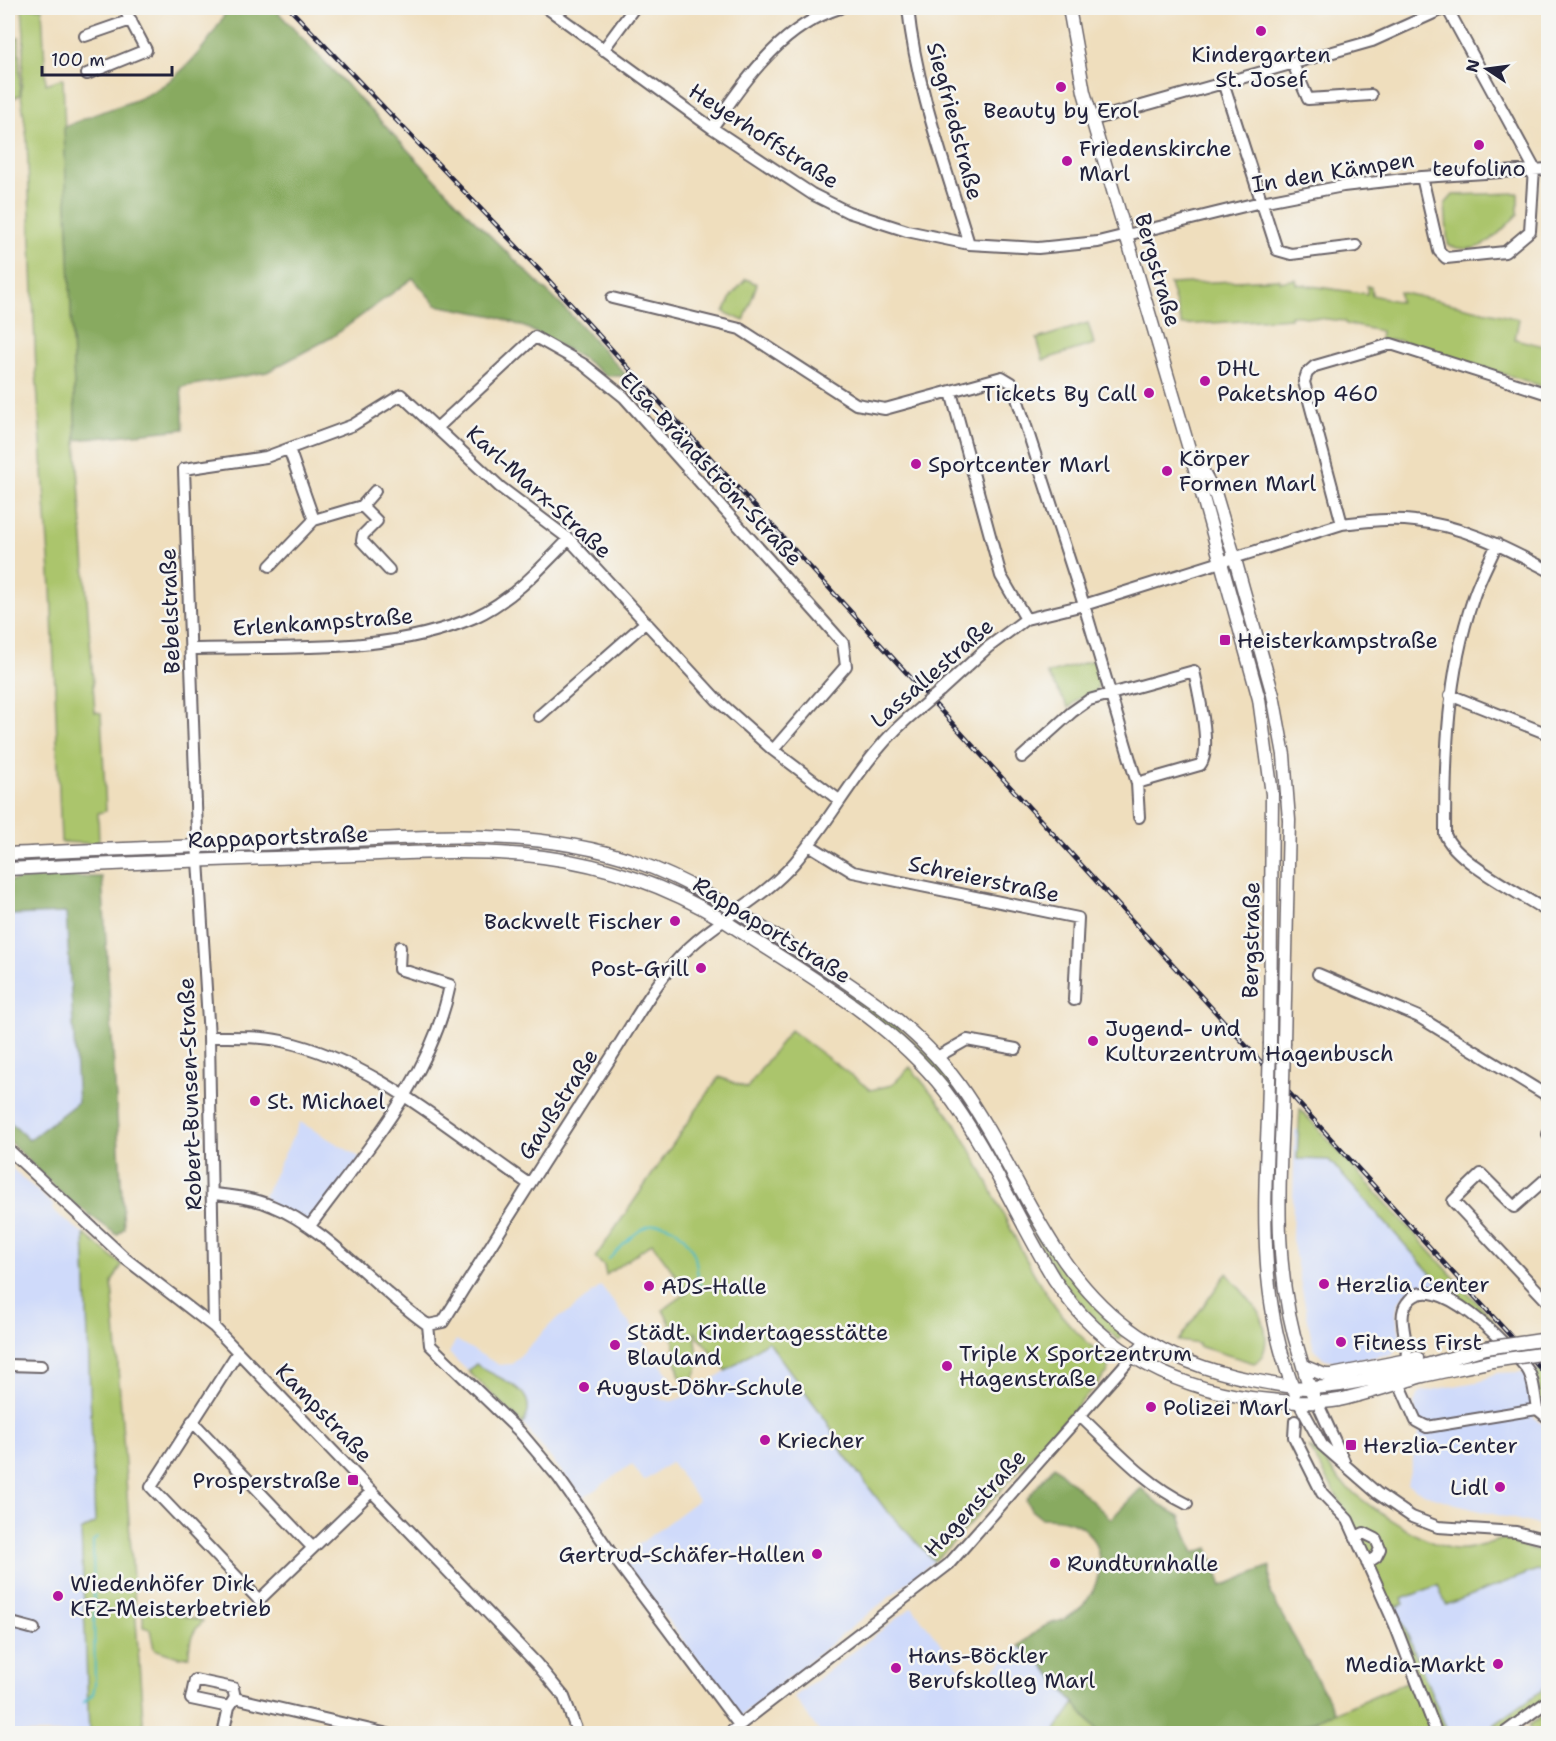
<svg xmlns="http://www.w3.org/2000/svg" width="1556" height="1741" viewBox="0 0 1556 1741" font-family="'Shantell Sans',sans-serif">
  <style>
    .built { fill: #cfdafa }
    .green { fill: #abc56c; stroke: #667454; stroke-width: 1.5 }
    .forest { fill: #88aa60; stroke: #55664e; stroke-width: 1.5 }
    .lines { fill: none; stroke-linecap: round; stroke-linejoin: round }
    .stream { stroke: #4dbbc4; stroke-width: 2 }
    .minor-casing { stroke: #6a6468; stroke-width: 14 }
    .major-casing { stroke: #6a6468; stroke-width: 15 }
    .minor { stroke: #fff; stroke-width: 10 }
    .major { stroke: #fff; stroke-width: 12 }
    .rail-casing { stroke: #22223b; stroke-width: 4.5 }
    .rail { stroke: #f6f6f2; stroke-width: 2; stroke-dasharray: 7; stroke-linecap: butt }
    .minor-bridge-casing { stroke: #6a6468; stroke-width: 14; stroke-linecap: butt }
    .major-bridge-casing { stroke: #6a6468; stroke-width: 15; stroke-linecap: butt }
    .minor-bridge { stroke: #fff; stroke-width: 10 }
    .major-bridge { stroke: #fff; stroke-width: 12 }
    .poi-dot { fill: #b5179e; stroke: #f6f6f2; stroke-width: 2 }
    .labels { text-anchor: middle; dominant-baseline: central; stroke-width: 5; stroke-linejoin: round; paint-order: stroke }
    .poi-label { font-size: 22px; fill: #22223b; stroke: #f6f6f2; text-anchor: start }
    .street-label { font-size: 22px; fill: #22223b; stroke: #f6f6f2 }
  </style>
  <rect width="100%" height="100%" fill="#f6f6f2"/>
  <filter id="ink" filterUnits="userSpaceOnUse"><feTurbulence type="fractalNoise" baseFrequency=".0167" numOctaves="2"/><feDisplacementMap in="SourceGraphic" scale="12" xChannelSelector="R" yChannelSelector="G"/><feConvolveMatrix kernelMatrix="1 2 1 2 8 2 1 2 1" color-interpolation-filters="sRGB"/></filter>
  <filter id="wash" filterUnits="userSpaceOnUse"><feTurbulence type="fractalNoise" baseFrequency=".008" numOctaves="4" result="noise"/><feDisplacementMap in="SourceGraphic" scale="24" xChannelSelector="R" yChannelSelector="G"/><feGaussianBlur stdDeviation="1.35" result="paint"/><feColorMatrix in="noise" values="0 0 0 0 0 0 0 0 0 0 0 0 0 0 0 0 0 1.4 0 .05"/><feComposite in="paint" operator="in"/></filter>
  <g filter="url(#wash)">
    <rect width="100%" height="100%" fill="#efdebd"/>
    <path class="built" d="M 66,912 L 78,1102 L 29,1140 L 8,1120 L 8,915 Z
      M 300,1122 L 361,1158 L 310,1226 L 273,1206 L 264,1196 Z
      M 1295,1130 L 1298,1130 L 1297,1159 L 1329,1160 L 1449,1294 L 1426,1287 L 1405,1294 L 1398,1304 L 1396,1314 L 1402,1344 L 1397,1345 L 1393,1354 L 1341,1363 L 1322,1358 L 1313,1346 L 1292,1239 Z
      M 8,1165 L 53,1205 L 52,1210 L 84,1234 L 95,1524 L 81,1531 L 89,1733 L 8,1733 Z
      M 601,1286 L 671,1378 L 662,1397 L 654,1398 L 672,1401 L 681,1398 L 726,1371 L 767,1341 L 828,1423 L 843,1453 L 886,1510 L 934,1561 L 740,1717 L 621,1558 L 698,1500 L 671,1462 L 644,1481 L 632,1464 L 583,1498 L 523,1424 L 449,1353 L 456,1340 L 499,1365 L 512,1364 L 556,1319 L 569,1312 Z
      M 1523,1372 L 1526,1376 L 1534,1418 L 1548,1426 L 1548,1527 L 1476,1510 L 1430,1496 L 1407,1484 L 1421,1426 L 1416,1421 L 1414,1402 L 1420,1392 L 1482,1381 L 1495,1373 Z
      M 1537,1570 L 1548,1574 L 1548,1686 L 1481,1733 L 1448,1733 L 1396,1607 L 1404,1604 L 1402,1599 L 1438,1584 L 1447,1605 Z
      M 912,1607 L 963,1672 L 988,1674 L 1024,1644 L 1075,1703 L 1053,1733 L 1034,1733 L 1030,1729 L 1024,1734 L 821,1734 L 794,1697 Z"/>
    <path class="green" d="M 22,8 L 42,8 L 46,84 L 63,78 L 76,440 L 95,712 L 101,713 L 106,811 L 98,813 L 99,844 L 61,842 L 51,588 L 36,371 L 27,139 L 21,95 L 24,35 Z
      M 19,37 L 20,95 L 8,101 L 8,43 Z
      M 1518,193 L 1518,214 C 1494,237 1484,256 1448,246 L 1445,204 L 1453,195 Z
      M 746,279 L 757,284 L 744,321 L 724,312 L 732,295 Z
      M 1279,279 L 1280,282 L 1296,279 L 1297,284 L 1367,294 L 1367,286 L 1371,287 L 1372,295 L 1400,302 L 1399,292 L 1519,319 L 1515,339 L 1548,347 L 1548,388 L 1398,340 L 1380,341 L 1381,331 L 1346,324 L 1344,321 L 1290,315 L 1290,318 L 1182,325 L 1170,284 Z
      M 1088,323 L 1094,344 L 1043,360 L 1037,339 Z
      M 1094,660 L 1099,682 L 1096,692 L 1078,699 L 1069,708 L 1047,674 Z
      M 761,937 L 889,1019 L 924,1051 L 947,1077 L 970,1111 L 1043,1239 L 1125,1333 L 1119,1340 L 1099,1324 L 1063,1283 L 948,1086 C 895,1022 828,984 760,939 Z
      M 790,1030 L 871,1090 L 892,1085 L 910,1067 C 929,1090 950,1113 965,1140 C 997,1195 1019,1256 1056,1308 C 1071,1328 1089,1344 1108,1361 L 1108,1372 L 949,1547 L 934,1561 L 886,1510 L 843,1453 L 828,1423 L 768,1341 L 726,1371 L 695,1332 L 699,1365 L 693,1380 L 688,1382 L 680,1377 C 673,1355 676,1329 663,1310 L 688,1292 L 652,1243 L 606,1275 L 604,1266 L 595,1258 L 719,1077 L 747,1088 Z
      M 1300,1109 L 1494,1321 L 1492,1323 L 1449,1294 L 1329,1160 L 1297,1159 Z
      M 84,1234 L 122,1265 L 112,1282 L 144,1733 L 89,1733 L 81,1531 L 95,1523 Z
      M 1227,1273 C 1237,1286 1249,1298 1258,1311 C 1267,1325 1271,1354 1254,1363 L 1198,1346 L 1199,1344 L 1178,1341 Z
      M 476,1364 C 496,1380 544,1388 523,1424 L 468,1371 Z
      M 1548,1370 L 1548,1410 L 1541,1404 L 1536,1371 Z
      M 1309,1447 C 1325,1456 1331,1473 1344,1485 C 1367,1505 1434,1554 1465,1549 C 1482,1547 1498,1539 1515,1536 L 1517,1545 L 1548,1553 L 1546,1544 L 1548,1545 L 1548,1574 L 1537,1570 L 1446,1605 L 1438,1585 L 1402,1599 L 1404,1604 L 1396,1607 L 1448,1733 L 1285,1734 L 1418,1677 L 1350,1519 Z
      M 143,1605 L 203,1621 C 192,1632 189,1640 189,1656 L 178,1657 L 154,1649 L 150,1629 L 143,1627 Z
      M 1548,1686 L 1548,1696 L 1500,1732 L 1494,1725 Z
      M 1075,1703 L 1099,1733 L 1053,1734 Z
      M 1548,1713 L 1548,1733 L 1530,1733 L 1529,1725 Z"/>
    <path class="forest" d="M 228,8 L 274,8 L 470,216 L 570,314 L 627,376 L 606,376 L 582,358 L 527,328 L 495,316 L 436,305 L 413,278 L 332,337 L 267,372 L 181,387 L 184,429 L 76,440 L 64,128 C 87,115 114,109 138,99 C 179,82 209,45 228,8 Z
      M 52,877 L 102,877 L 124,1228 L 117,1235 L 64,1196 L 8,1140 L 8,1120 L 29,1140 L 78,1102 L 66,913 L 8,915 L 8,881 Z
      M 1054,1466 L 1111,1519 L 1141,1488 L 1161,1506 L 1180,1516 L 1194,1553 L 1208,1548 L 1222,1586 L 1270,1566 L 1270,1593 L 1335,1712 L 1285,1733 L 1099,1733 L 1042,1664 L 1019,1646 C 1027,1639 1036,1631 1045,1626 C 1051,1622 1060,1622 1066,1618 C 1094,1604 1108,1567 1093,1540 C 1082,1520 1061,1518 1041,1518 L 1031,1510 L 1026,1500 Z"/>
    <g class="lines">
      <path class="stream" d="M 609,1259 C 628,1241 650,1210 677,1231 C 685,1237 690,1245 694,1254 C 698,1265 696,1277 702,1289
        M 83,1703 L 93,1694 L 95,1685 L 93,1541 L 97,1538"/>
    </g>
  </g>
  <g filter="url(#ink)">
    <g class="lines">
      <g class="minor-casing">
        <path id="minor" d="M 547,8 L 712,128 L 812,194 L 848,212 L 907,231 L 969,244 L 1038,248 L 1098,242 L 1261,202 L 1343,186 L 1422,177 L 1548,169
          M 908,8 C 916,88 946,167 969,244
          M 85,36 L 131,20
          M 603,50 L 634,8
          M 1293,64 L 1308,99 L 1371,95
          M 87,74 L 146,50 L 124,8
          M 1223,82 L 1277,250 L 1291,254 L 1356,246
          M 1092,120 L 1372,41 L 1445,8
          M 712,128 C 746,80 780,27 840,8
          M 1422,177 L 1439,251 L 1446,258 L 1505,252 L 1530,231 L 1534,168 L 1447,8
          M 612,298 L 740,329 L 856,404 L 885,409 L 1002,377 L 1012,383 L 1084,605 L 1137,783 L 1139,817
          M 951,392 L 1001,576 L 1026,619
          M 438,427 L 535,337 L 583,364 L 624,397 L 843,643 L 846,666 L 773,750
          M 362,506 L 377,521 L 363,535 L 362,541 L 389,570
          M 314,520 L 362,506 L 375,491
          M 1342,524 L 1304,382 L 1307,373 L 1315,366 L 1391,344 L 1548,394
          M 1497,544 C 1489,562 1479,580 1473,599 C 1447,676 1445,753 1445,834 C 1454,861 1523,895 1548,912
          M 270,566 L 314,520 L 289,449
          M 191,649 C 283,646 389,655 475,617 C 512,600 541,568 569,539
          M 940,691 L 987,648 L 1026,619 L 1084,605 L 1342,524 C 1367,521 1391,518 1415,521 C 1463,525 1507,549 1548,570
          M 1450,695 L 1548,734
          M 539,716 L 646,622
          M 1022,757 L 1072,712 L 1089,700 L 1194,671 C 1198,690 1213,751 1200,765 L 1137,783
          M 809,845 L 853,872 L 1078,918 L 1074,1000
          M 1318,974 L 1419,1017 L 1548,1096
          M 209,1037 C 233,1037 258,1036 282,1041 C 375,1061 452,1132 529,1184
          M 937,1057 L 967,1040 L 1016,1049
          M 1548,1134 L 1548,1135
          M 8,1149 L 126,1259 L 214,1327 L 536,1663 L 564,1697 L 578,1734
          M 1548,1177 L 1514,1207 L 1481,1174 L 1453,1201 L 1548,1302
          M 214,1194 C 234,1196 253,1198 272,1206 C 326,1227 378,1291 428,1325
          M 310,1226 C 364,1152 432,1078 450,985 L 399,969 L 400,947
          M 428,1325 L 443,1322 C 495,1238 548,1155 601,1073 C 626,1036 648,993 677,960 C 712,921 761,902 795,862 C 840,809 863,753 920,708
          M 428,1325 L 430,1345 L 519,1431 L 558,1477 L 616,1560 L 739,1725
          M 214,1327 L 209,1037 L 198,860 L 184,469 L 266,457 L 353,425 L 401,395 L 500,487 L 569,539 L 717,700 L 773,750 L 839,800
          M 238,1352 L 151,1487 L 259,1600 L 372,1491
          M 8,1365 L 41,1366
          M 1400,1385 L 1416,1421 L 1427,1427 L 1537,1409 C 1535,1398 1534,1378 1527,1369 C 1510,1348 1434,1264 1407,1303 C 1395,1319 1412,1344 1405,1365
          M 1317,1402 L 1344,1461
          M 1299,1403 L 1322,1445 L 1377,1493 L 1412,1517 L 1438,1527 L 1516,1532 L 1548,1540
          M 1537,1409 L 1548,1418
          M 1081,1417 C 1114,1448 1145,1484 1187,1504
          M 192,1421 L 313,1548
          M 1295,1421 L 1294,1437 L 1322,1493 L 1348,1520 L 1395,1625 L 1437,1734
          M 1356,1537 L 1364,1533 L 1376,1539 L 1380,1549 L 1376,1557 L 1367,1563
          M 8,1622 L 34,1629
          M 229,1707 L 191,1699 L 195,1680 L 233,1688 L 235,1698
          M 223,1734 L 229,1707 L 235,1698 L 388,1734
          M 728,1734 L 949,1564 L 1145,1342
          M 1503,1734 L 1548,1701"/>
      </g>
      <g class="major-casing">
        <path id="major" d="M 1069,8 L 1084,92 L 1195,469 L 1259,699 L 1272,794 L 1270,1043
          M 1199,464 L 1216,496 L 1234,556 L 1273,695 L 1284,755 L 1289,820 L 1284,1043
          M 8,854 C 107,849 207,846 307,842 C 417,838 531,825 637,862 C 689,880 735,910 780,939 C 845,981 912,1020 958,1083 C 995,1134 1020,1193 1054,1246 C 1104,1323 1162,1362 1252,1380 C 1272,1384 1292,1388 1311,1388 C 1370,1385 1430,1363 1486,1348
          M 8,869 C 106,864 205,860 303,857 C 459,852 582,834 723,920 C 800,971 887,1017 945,1091 C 987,1146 1017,1219 1054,1279 C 1102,1354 1183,1393 1270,1400 C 1293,1402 1316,1404 1339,1400 C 1366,1394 1393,1385 1419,1377 C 1443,1371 1468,1367 1492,1361
          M 1268,1118 C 1264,1209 1259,1306 1295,1392
          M 1282,1119 C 1278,1199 1275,1278 1300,1356 C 1304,1369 1307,1382 1313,1395
          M 1303,1366 L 1325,1375 L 1332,1375 L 1417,1358"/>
      </g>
      <use href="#minor" class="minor"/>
      <use href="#major" class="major"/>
      <g class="rail-casing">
        <path id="rail" d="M 289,8 L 543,274 L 1548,1377"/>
      </g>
      <use href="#rail" class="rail"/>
      <g class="minor-bridge-casing">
        <path id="minor-bridge" d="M 920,708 L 940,691"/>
      </g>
      <g class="major-bridge-casing">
        <path id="major-bridge" d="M 1268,1118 L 1270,1043
          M 1282,1119 L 1284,1043
          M 1486,1348 L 1548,1339
          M 1492,1361 L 1548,1353"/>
      </g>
      <use href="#minor-bridge" class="minor-bridge"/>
      <use href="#major-bridge" class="major-bridge"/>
    </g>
  </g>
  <g class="poi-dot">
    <circle cx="1261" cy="31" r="6"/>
    <circle cx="1061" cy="87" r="6"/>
    <circle cx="1479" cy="145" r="6"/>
    <circle cx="1067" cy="161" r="6"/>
    <circle cx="1205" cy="381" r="6"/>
    <circle cx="1149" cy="393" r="6"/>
    <circle cx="916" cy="464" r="6"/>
    <circle cx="1167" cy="471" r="6"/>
    <rect x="1219" y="634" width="12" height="12" rx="3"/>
    <circle cx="675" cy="921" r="6"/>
    <circle cx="701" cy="968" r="6"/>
    <circle cx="1093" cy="1041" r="6"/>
    <circle cx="255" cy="1101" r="6"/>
    <circle cx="1324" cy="1284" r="6"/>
    <circle cx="649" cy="1286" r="6"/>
    <circle cx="1341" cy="1342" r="6"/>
    <circle cx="615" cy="1345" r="6"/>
    <circle cx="947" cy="1366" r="6"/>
    <circle cx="584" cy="1387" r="6"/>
    <circle cx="1151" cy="1407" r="6"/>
    <circle cx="765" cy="1440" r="6"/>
    <rect x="1345" y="1439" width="12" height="12" rx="3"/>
    <rect x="347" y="1474" width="12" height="12" rx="3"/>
    <circle cx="1500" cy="1487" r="6"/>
    <circle cx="817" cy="1554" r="6"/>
    <circle cx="1055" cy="1563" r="6"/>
    <circle cx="58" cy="1596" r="6"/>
    <circle cx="1498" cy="1664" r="6"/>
    <circle cx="896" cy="1668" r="6"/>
  </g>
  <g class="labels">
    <g class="poi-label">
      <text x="1261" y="54" text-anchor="middle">Kindergarten<tspan x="1261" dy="25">St. Josef</tspan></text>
      <text x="1061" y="110" text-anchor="middle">Beauty by Erol</text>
      <text x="1079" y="148">Friedenskirche<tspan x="1079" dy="25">Marl</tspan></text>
      <text x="1479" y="168" text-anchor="middle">teufolino</text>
      <text x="1217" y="368">DHL<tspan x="1217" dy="25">Paketshop 460</tspan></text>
      <text x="1137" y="393" text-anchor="end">Tickets By Call</text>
      <text x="1179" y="458">Körper<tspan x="1179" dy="25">Formen Marl</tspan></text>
      <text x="928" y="464">Sportcenter Marl</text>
      <text x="1237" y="640">Heisterkampstraße</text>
      <text x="663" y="921" text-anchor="end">Backwelt Fischer</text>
      <text x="689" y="968" text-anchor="end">Post-Grill</text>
      <text x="1105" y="1028">Jugend- und<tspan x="1105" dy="25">Kulturzentrum Hagenbusch</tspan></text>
      <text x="267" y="1101">St. Michael</text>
      <text x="1336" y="1284">Herzlia Center</text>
      <text x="661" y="1286">ADS-Halle</text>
      <text x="627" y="1332">Städt. Kindertagesstätte<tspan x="627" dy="25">Blauland</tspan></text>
      <text x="1353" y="1342">Fitness First</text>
      <text x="959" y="1353">Triple X Sportzentrum<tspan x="959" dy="25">Hagenstraße</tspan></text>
      <text x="596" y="1387">August-Döhr-Schule</text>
      <text x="1163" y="1407">Polizei Marl</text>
      <text x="777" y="1440">Kriecher</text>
      <text x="1363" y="1445">Herzlia-Center</text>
      <text x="341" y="1480" text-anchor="end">Prosperstraße</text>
      <text x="1488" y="1487" text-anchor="end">Lidl</text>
      <text x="805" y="1554" text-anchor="end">Gertrud-Schäfer-Hallen</text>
      <text x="1067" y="1563">Rundturnhalle</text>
      <text x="70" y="1583">Wiedenhöfer Dirk<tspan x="70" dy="25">KFZ-Meisterbetrieb</tspan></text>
      <text x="908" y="1655">Hans-Böckler<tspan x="908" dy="25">Berufskolleg Marl</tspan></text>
      <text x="1486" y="1664" text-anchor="end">Media-Markt</text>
    </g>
    <g class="street-label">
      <text transform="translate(955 121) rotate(75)">Siegfriedstraße</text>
      <text transform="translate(764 136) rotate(33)">Heyerhoffstraße</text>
      <text transform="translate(1333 172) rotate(-9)">In den Kämpen</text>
      <text transform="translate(1158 270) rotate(74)">Bergstraße</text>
      <text transform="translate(711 469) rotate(47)">Elsa-Brändström-Straße</text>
      <text transform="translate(539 492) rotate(42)">Karl-Marx-Straße</text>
      <text transform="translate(170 611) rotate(-92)">Bebelstraße</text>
      <text transform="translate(323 622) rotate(-4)">Erlenkampstraße</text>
      <text transform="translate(932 673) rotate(-41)">Lassallestraße</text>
      <text transform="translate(278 837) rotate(-2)">Rappaportstraße</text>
      <text transform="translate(984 879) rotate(12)">Schreierstraße</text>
      <text transform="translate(772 930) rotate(32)">Rappaportstraße</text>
      <text transform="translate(1251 940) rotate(-89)">Bergstraße</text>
      <text transform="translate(190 1094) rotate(-92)">Robert-Bunsen-Straße</text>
      <text transform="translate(558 1104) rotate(-57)">Gaußstraße</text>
      <text transform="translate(324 1413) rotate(46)">Kampstraße</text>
      <text transform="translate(975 1503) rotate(-47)">Hagenstraße</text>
    </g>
  </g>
  <rect width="1556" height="1741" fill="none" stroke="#f6f6f2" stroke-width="30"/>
  <g transform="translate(1487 69) rotate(283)" stroke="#f6f6f2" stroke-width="4.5" paint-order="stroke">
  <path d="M0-4.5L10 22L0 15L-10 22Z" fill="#22223b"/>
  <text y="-9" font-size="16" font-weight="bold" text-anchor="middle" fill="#22223b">N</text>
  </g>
  <path d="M42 66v9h130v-9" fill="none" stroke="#22223b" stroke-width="3"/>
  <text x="51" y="66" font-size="18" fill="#22223b" stroke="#f6f6f2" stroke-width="4.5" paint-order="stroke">100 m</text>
</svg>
